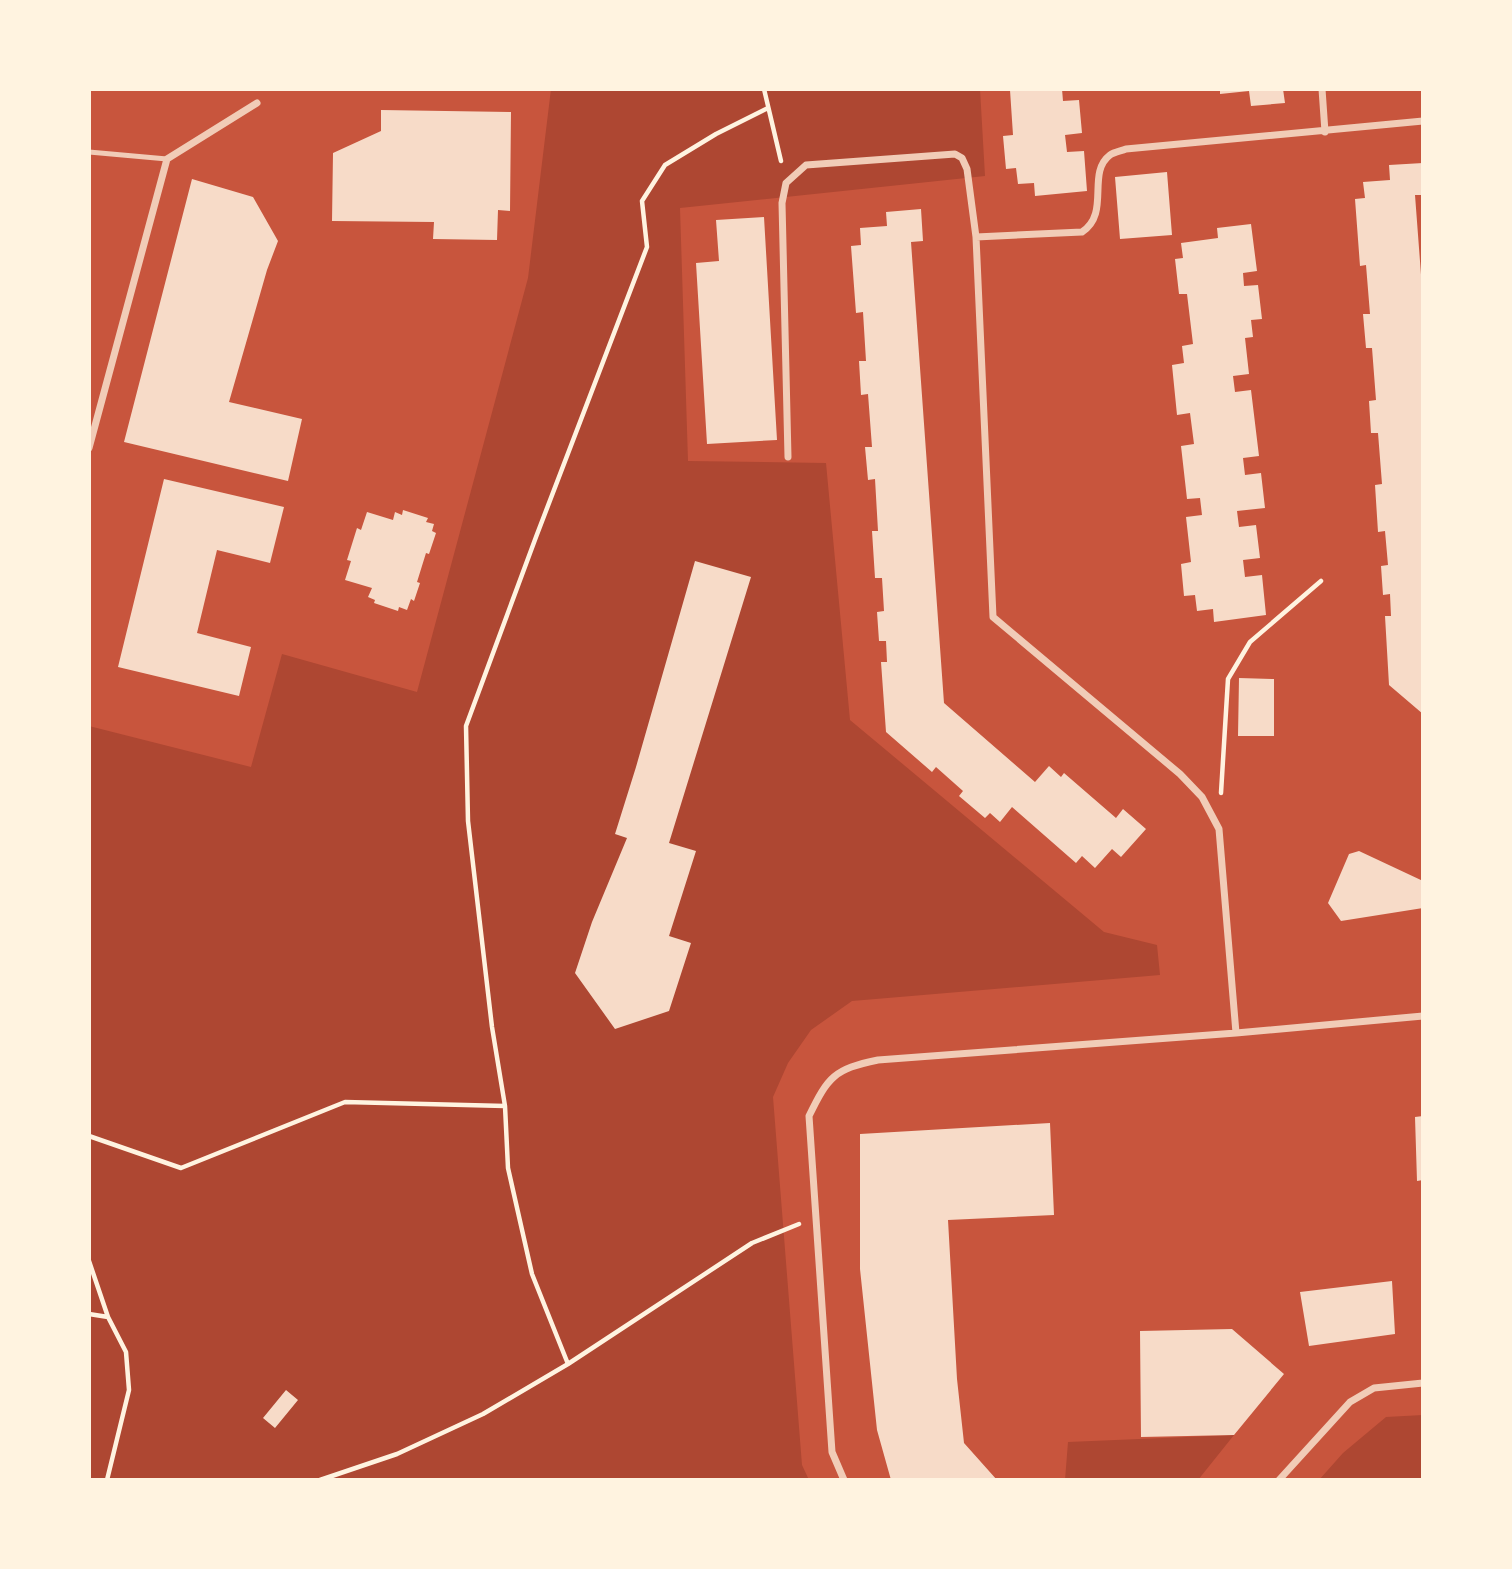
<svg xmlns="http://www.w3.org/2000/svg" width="1512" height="1569" viewBox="0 0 1512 1569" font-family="'Alegreya Sans',sans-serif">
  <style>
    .green { fill: #ae4732 }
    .building { fill: #f7dbc8 }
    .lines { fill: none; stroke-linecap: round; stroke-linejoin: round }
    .path { stroke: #fff3e0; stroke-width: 4.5 }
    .service { stroke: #f1ccb7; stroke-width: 5 }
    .minor { stroke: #f1ccb7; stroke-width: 7 }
  </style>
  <rect width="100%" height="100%" fill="#c8553d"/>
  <path class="green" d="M 551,89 L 980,89 L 985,176 L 680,208 L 688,461 L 826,463 L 850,720 L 1104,932 L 1157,945 L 1160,975 L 852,1001 L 811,1030 L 788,1063 L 773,1097 L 802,1465 L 809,1480 L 89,1480 L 89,726 L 251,767 L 282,654 L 417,692 L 528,278 Z
    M 1423,1415 L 1423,1480 L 1319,1480 L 1343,1453 L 1386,1417 Z
    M 1234,1435 L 1198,1480 L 1065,1480 L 1068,1442 Z"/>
  <path class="building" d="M 1062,89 L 1063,101 L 1079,100 L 1082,133 L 1065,135 L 1067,152 L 1084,151 L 1087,191 L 1035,196 L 1034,183 L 1018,184 L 1016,168 L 1006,169 L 1003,136 L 1013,135 L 1010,90 Z
    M 1220,89 L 1283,89 L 1285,103 L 1251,106 L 1249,91 L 1220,94 Z
    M 381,110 L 511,112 L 510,211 L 498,210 L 497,240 L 433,239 L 434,222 L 332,221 L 333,153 L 381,131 Z
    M 1423,163 L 1423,195 L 1415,195 L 1423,301 L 1423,714 L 1389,685 L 1385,616 L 1391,616 L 1390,594 L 1383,595 L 1381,566 L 1388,565 L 1385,531 L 1378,532 L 1375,485 L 1382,484 L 1378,433 L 1371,433 L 1369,401 L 1376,400 L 1372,348 L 1366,348 L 1363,314 L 1370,314 L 1366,265 L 1360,266 L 1355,199 L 1365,198 L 1363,182 L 1390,180 L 1389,165 Z
    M 1167,172 L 1172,235 L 1120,239 L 1115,177 Z
    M 192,179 L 253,197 L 278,241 L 267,270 L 229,402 L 302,419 L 288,481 L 124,442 Z
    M 921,209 L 923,241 L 911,242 L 944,703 L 1035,782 L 1049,766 L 1061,777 L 1064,773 L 1116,818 L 1123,809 L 1146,829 L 1121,857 L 1112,849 L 1095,868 L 1082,856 L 1076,863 L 1012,807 L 1000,822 L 990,813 L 985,818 L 959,796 L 963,791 L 936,767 L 932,772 L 886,732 L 881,662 L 887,662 L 886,641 L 879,641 L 877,612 L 884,611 L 882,578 L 875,578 L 872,531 L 878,531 L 875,479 L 868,480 L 865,447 L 872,447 L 868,394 L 861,395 L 859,361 L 866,361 L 863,312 L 856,313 L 851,246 L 861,245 L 860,228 L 887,226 L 886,212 Z
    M 764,217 L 777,440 L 707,444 L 696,263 L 719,261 L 716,220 Z
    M 1251,224 L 1257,271 L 1243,273 L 1244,286 L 1258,285 L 1262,319 L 1251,320 L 1253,337 L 1245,338 L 1249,374 L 1233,376 L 1235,392 L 1251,390 L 1259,456 L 1243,458 L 1245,475 L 1261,473 L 1265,508 L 1237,511 L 1239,527 L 1256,525 L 1260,558 L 1243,560 L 1245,577 L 1262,575 L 1266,615 L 1214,622 L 1213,609 L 1197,611 L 1195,595 L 1184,596 L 1181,564 L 1191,562 L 1186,517 L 1202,515 L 1200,498 L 1187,499 L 1181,446 L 1194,444 L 1190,413 L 1177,415 L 1172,365 L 1184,363 L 1182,346 L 1193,344 L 1187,294 L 1179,294 L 1175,259 L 1183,258 L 1181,243 L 1218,238 L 1217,228 Z
    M 164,479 L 284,507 L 270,563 L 217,550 L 197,633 L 251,647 L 239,696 L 118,667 Z
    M 403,510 L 428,518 L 426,522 L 434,524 L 432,531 L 436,533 L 429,554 L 426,553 L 417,582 L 420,583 L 414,601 L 411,599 L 407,610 L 399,607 L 398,611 L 374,603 L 375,600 L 368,597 L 372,588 L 345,580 L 351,561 L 347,560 L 357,528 L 361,530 L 367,512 L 393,520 L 395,512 L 402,515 Z
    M 695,561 L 751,577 L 669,843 L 696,851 L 669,936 L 691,943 L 669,1011 L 615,1029 L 575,973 L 592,922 L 627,838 L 615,834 L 636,767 Z
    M 1239,678 L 1274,679 L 1274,736 L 1238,736 Z
    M 1359,851 L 1423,881 L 1423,908 L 1341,921 L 1328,903 L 1349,854 Z
    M 1423,1116 L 1423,1180 L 1417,1181 L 1415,1117 Z
    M 1050,1123 L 1054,1215 L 948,1220 L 957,1379 L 964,1443 L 997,1480 L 891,1480 L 877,1430 L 860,1269 L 860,1134 Z
    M 1392,1281 L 1395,1334 L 1309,1346 L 1300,1292 Z
    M 1232,1329 L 1284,1374 L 1234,1435 L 1141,1437 L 1140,1331 Z
    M 286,1390 L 298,1400 L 275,1428 L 263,1418 Z"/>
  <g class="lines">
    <path class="path" d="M 764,89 L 781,161
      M 1221,793 L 1228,679 L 1250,642 L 1321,581
      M 89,1136 L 181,1168 L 345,1102 L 505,1106
      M 89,1261 L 108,1317
      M 89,1314 L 108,1317 L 126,1352 L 129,1390 L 107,1480
      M 568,1364 L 532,1274 L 508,1168 L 505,1106 L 492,1027 L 468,821 L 466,726 L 536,537 L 647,247 L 642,201 L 665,165 L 716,134 L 768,108
      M 320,1480 L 397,1454 L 483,1414 L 568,1364 L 752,1243 L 799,1224"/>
    <path class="service" d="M 89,152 L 167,159"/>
    <path class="minor" d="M 1322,89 L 1325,132
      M 976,237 L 1082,232 C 1111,213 1086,173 1110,155 C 1114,152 1121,151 1126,149 L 1423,121
      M 89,448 L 167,159 L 257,103
      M 788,457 L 782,203 L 786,183 L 806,165 L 955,154 L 962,158 L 967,169 L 976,237 L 993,617 L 1180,774 L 1202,797 L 1219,829 L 1236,1033
      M 844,1480 L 832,1452 L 809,1116 C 828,1077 834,1069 878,1060 L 1236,1033 L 1423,1016
      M 1279,1480 L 1350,1402 L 1374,1388 L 1423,1383"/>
  </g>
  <rect width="1512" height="1569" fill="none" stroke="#fff3e0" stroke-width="182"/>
</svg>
